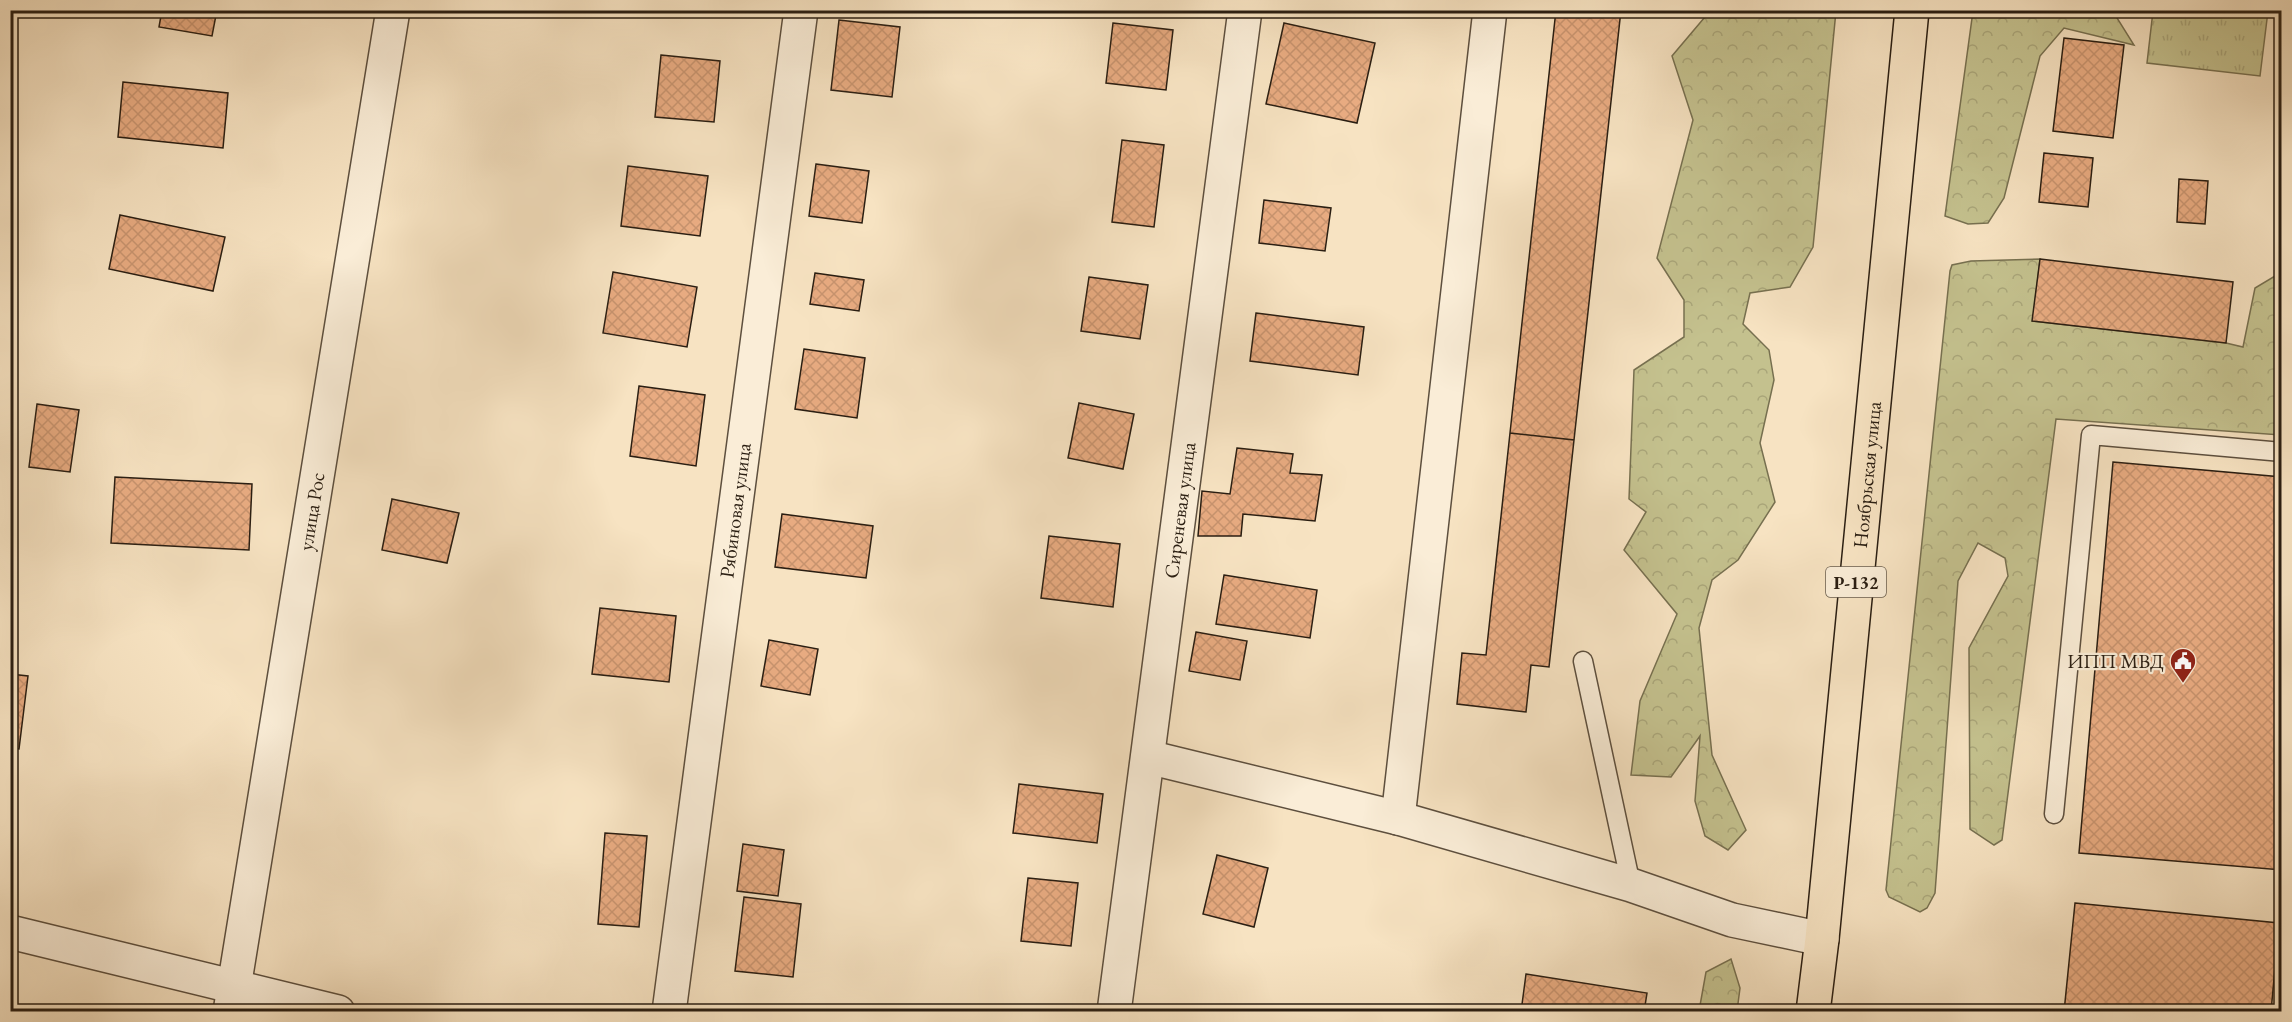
<svg xmlns="http://www.w3.org/2000/svg" width="2292" height="1022" viewBox="0 0 2292 1022" font-family="'EB Garamond',serif">
  <style>
    .grass { fill: url(#grass-tufts); stroke: #777050; stroke-width: 1.5 }
    .forest { fill: url(#forest-crowns); stroke: #777050; stroke-width: 1.5 }
    .building { fill: url(#building-cross-hatch); stroke: #2a1e12; stroke-width: 1.5 }
    .lines { fill: none; stroke-linecap: round; stroke-linejoin: round }
    .service-casing { stroke: #5d4f3e; stroke-width: 21 }
    .minor-casing { stroke: #5d4f3e; stroke-width: 36 }
    .trunk-casing { stroke: #2a1e12; stroke-width: 36 }
    .service { stroke: #faedd7; stroke-width: 18 }
    .minor { stroke: #faedd7; stroke-width: 33 }
    .trunk { stroke: #f7e3c2; stroke-width: 33 }
    .labels { text-anchor: middle; dominant-baseline: central; stroke-width: 4.5; stroke-linejoin: round; paint-order: stroke }
    .shield { fill: #faedd7; stroke: #685c4d; stroke-width: 1.5 }
    .shield-label { font-size: 18px; font-weight: bold; fill: #2a1e12 }
    .street-label { font-size: 20px; fill: #2a1e12; stroke: #faedd7 }
    .poi-label { font-size: 20px; fill: #2a1e12; stroke: #faedd7; text-anchor: end }
  </style>
  <defs>
    <pattern id="grass-tufts" width="24" height="20" patternUnits="userSpaceOnUse" patternTransform="scale(1.5)"><rect width="24" height="20" fill="#c4c18e"/><path d="M3 7l-1-3M5 7V3M7 7l1-3M15 17l-1-3M17 17v-4M19 17l1-3" fill="none" stroke="#a9a579"/></pattern>
    <pattern id="forest-crowns" width="20" height="18" patternUnits="userSpaceOnUse" patternTransform="scale(1.5)"><rect width="20" height="18" fill="#c4c18e"/><path d="M2 6a3 3 0 1 1 6 0M12 15a3 3 0 1 1 6 0" fill="none" stroke="#a9a579"/></pattern>
    <pattern id="building-cross-hatch" width="8" height="8" patternUnits="userSpaceOnUse" patternTransform="scale(1.5)"><rect width="8" height="8" fill="#e8ab81"/><path d="M0 0l8 8M0 8l8-8" fill="none" stroke="#c7936e"/></pattern>
  </defs>
  <rect width="100%" height="100%" fill="#f7e3c2"/>
  <filter id="stains"><feTurbulence type="fractalNoise" baseFrequency=".00333" numOctaves="4"/><feColorMatrix values="0 0 0 0 .2 0 0 0 0 .09 0 0 0 0 .02 0 0 0 .5 -.17"/></filter>
  <radialGradient id="worn" r=".72"><stop offset=".6" stop-color="#630" stop-opacity="0"/><stop offset="1" stop-color="#630" stop-opacity=".3"/></radialGradient>
  <path class="grass" d="M 2153,11 L 2268,11 L 2260,76 L 2147,63 Z"/>
  <path class="forest" d="M 2106,10 L 2114,13 L 2134,45 L 2064,28 L 2040,56 L 2004,198 L 1988,223 L 1968,224 L 1945,216 L 1973,11 Z
    M 1710,11 L 1836,11 L 1813,247 L 1790,287 L 1750,293 L 1743,324 L 1769,350 L 1774,380 L 1760,443 L 1775,502 L 1738,560 L 1712,580 L 1699,628 L 1712,755 L 1746,830 L 1728,850 L 1705,836 L 1695,801 L 1700,736 L 1671,777 L 1631,775 L 1640,701 L 1677,614 L 1624,550 L 1646,512 L 1629,499 L 1634,370 L 1684,337 L 1684,300 L 1657,258 L 1693,120 L 1672,56 Z
    M 2040,259 L 2033,321 L 2226,343 L 2243,347 L 2255,288 L 2280,273 L 2282,276 L 2281,435 L 2056,419 L 2002,840 L 1994,845 L 1970,829 L 1969,648 L 2008,576 L 2005,558 L 1978,543 L 1958,581 L 1935,893 L 1927,908 L 1920,912 L 1889,897 L 1886,890 L 1950,271 L 1952,265 L 1971,261 Z
    M 1731,959 L 1740,988 L 1737,1011 L 1699,1011 L 1706,972 Z"/>
  <path class="building" d="M 162,10 L 217,10 L 212,36 L 159,27 Z
    M 1556,10 L 1621,10 L 1574,440 L 1510,433 Z
    M 839,20 L 900,27 L 892,97 L 831,90 Z
    M 1113,23 L 1173,30 L 1166,90 L 1106,83 Z
    M 1284,23 L 1375,43 L 1357,123 L 1266,104 Z
    M 2064,38 L 2124,45 L 2113,138 L 2053,131 Z
    M 661,55 L 720,61 L 714,122 L 655,117 Z
    M 123,82 L 228,93 L 223,148 L 118,137 Z
    M 1122,140 L 1164,145 L 1154,227 L 1112,222 Z
    M 2044,153 L 2093,158 L 2088,207 L 2039,202 Z
    M 816,164 L 869,171 L 862,223 L 809,216 Z
    M 628,166 L 708,176 L 700,236 L 621,226 Z
    M 2179,179 L 2208,181 L 2205,224 L 2177,222 Z
    M 1264,200 L 1331,208 L 1325,251 L 1259,243 Z
    M 120,215 L 225,237 L 213,291 L 109,269 Z
    M 2040,259 L 2233,282 L 2226,343 L 2032,321 Z
    M 613,272 L 697,287 L 687,347 L 603,333 Z
    M 815,273 L 864,280 L 859,311 L 810,304 Z
    M 1089,277 L 1148,285 L 1140,339 L 1081,331 Z
    M 1256,313 L 1364,327 L 1358,375 L 1250,361 Z
    M 804,349 L 865,358 L 857,418 L 795,409 Z
    M 639,386 L 705,395 L 696,466 L 630,456 Z
    M 1079,403 L 1134,414 L 1123,469 L 1068,458 Z
    M 37,404 L 79,410 L 70,472 L 29,467 Z
    M 1510,433 L 1574,440 L 1549,667 L 1531,665 L 1526,712 L 1457,704 L 1462,653 L 1486,655 Z
    M 1237,448 L 1293,454 L 1290,473 L 1322,475 L 1315,521 L 1243,514 L 1241,536 L 1198,536 L 1202,491 L 1230,494 Z
    M 2113,462 L 2282,477 L 2282,870 L 2079,853 Z
    M 115,477 L 252,484 L 249,550 L 111,543 Z
    M 392,499 L 459,513 L 447,563 L 382,550 Z
    M 782,514 L 873,526 L 866,578 L 775,567 Z
    M 1049,536 L 1120,544 L 1113,607 L 1041,598 Z
    M 1224,575 L 1317,590 L 1310,638 L 1216,624 Z
    M 600,608 L 676,616 L 669,682 L 592,674 Z
    M 1196,632 L 1247,641 L 1240,680 L 1189,671 Z
    M 769,640 L 818,649 L 810,695 L 761,686 Z
    M 10,674 L 28,676 L 19,749 L 10,748 Z
    M 1019,784 L 1103,794 L 1097,843 L 1013,833 Z
    M 605,833 L 647,836 L 639,927 L 598,924 Z
    M 743,844 L 784,850 L 778,896 L 737,891 Z
    M 1217,855 L 1268,868 L 1254,927 L 1203,914 Z
    M 1028,878 L 1078,883 L 1071,946 L 1021,941 Z
    M 744,897 L 801,904 L 793,977 L 735,971 Z
    M 2075,903 L 2279,923 L 2271,1012 L 2064,1012 Z
    M 1526,974 L 1647,993 L 1644,1012 L 1521,1012 Z"/>
  <g class="lines">
    <g class="service-casing">
      <path id="service" d="M 1583,661 L 1631,885
        M 2054,814 L 2091,435 L 2282,452"/>
    </g>
    <g class="minor-casing">
      <g id="minor">
        <path d="M 1148,757 L 1398,818 L 1631,885 L 1732,920 L 1822,939"/>
        <path d="M 1398,818 L 1490,10"/>
        <path d="M 10,932 L 338,1012"/>
        <path id="s1" d="M 230,1012 L 393,10"/>
        <path id="s2" d="M 669,1012 L 801,10"/>
        <path id="s3" d="M 1114,1012 L 1245,10"/>
      </g>
    </g>
    <g class="trunk-casing">
      <g id="trunk">
        <path id="s4" d="M 1813,1012 L 1822,939 L 1912,10"/>
      </g>
    </g>
    <use href="#service" class="service"/>
    <use href="#minor" class="minor"/>
    <use href="#trunk" class="trunk"/>
  </g>
  <defs>
    <g id="civic-pin" transform="scale(1.35)"><path d="M0 17L-7.5 6A9.5 9.5 0 1 1 7.5 6Z" fill="#8f2418" stroke="#faedd7"/><path d="M-.6-6.5H3V-4.5H.6V-3L4-1V1h2V6H-6V1h2V-1L-.6-3ZM-1.2 2.5V6h2.4V2.5Z" fill="#fff"/></g>
  </defs>
  <g fill-rule="evenodd">
    <use href="#civic-pin" x="2183" y="661"/>
  </g>
  <g class="labels">
    <rect class="shield" x="1826" y="567" width="60" height="30" rx="4.5"/>
    <g class="shield-label">
      <text x="1856" y="582">Р-132</text>
    </g>
    <g class="street-label">
      <text stroke="none"><textPath href="#s4" startOffset="540">Ноябрьская улица</textPath></text>
      <text stroke="none"><textPath href="#s1" startOffset="507">улица Рос</textPath></text>
      <text stroke="none"><textPath href="#s2" startOffset="506">Рябиновая улица</textPath></text>
      <text stroke="none"><textPath href="#s3" startOffset="506">Сиреневая улица</textPath></text>
    </g>
    <g class="poi-label">
      <text x="2164" y="661">ИПП МВД</text>
    </g>
  </g>
  <rect width="2292" height="1022" fill="none" stroke="#f7e3c2" stroke-width="36"/>
  <rect x="12" y="12" width="2268" height="998" fill="none" stroke="#2a1e12" stroke-width="3"/>
  <rect x="18" y="18" width="2256" height="986" fill="none" stroke="#2a1e12" stroke-width="1.5"/>
  <rect width="100%" height="100%" filter="url(#stains)"/>
  <rect width="100%" height="100%" fill="url(#worn)"/>
</svg>
